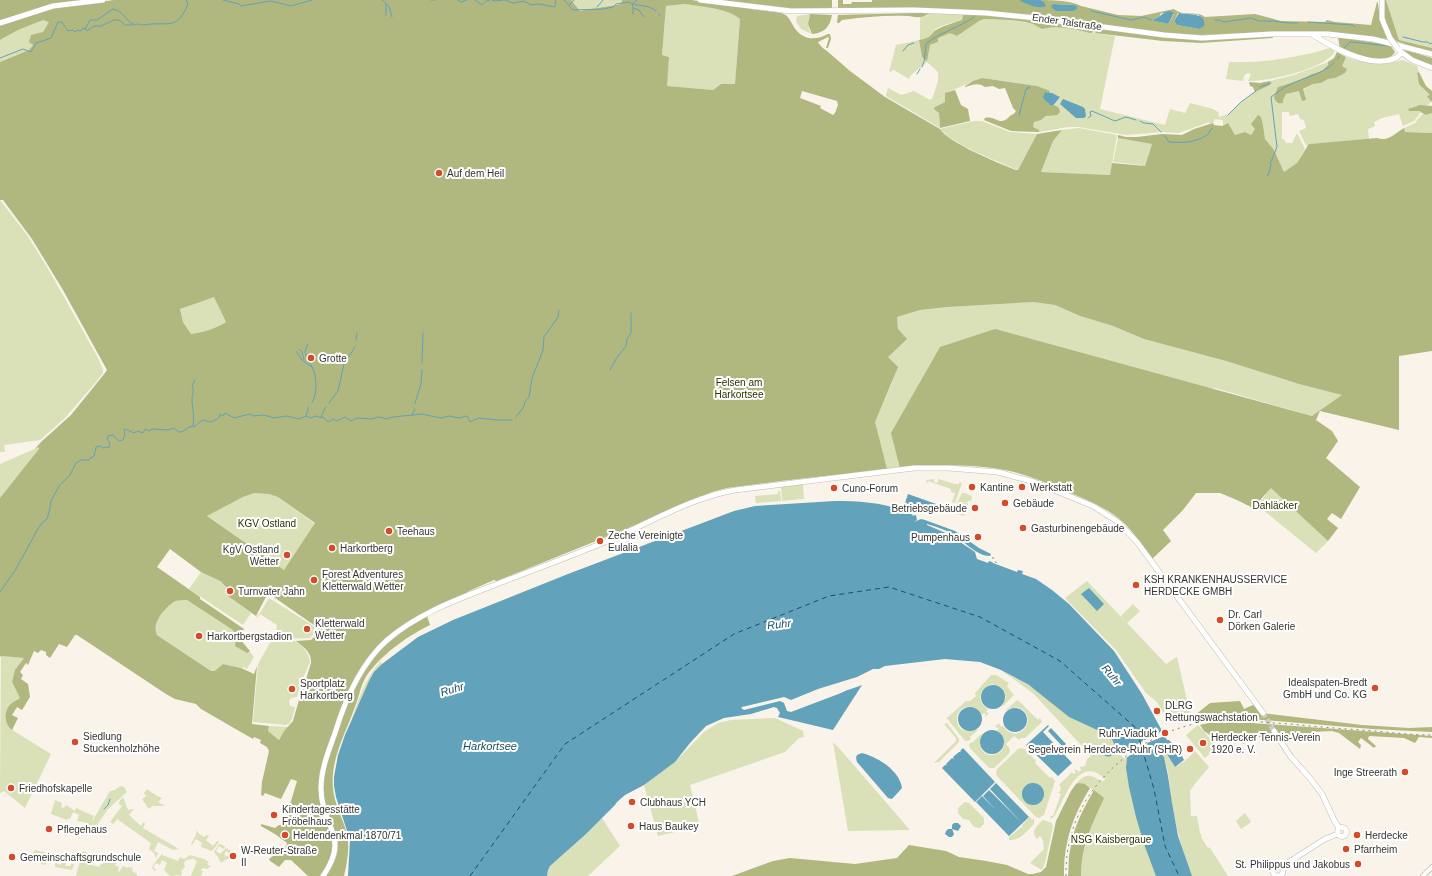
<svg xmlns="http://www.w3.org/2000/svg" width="1432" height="876" viewBox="0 0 1432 876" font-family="Helvetica,sans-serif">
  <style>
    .green { fill: #dae0b7 }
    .forest { fill: #b0b77f; fill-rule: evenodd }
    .water { fill: #62a2bb }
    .pier { fill: #f9f3e9 }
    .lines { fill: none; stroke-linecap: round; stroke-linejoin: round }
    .stream { stroke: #62a2bb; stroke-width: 1 }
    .ferry { stroke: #1c5164; stroke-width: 1; stroke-dasharray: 5 4; stroke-linecap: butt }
    .major-tunnel { stroke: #d2cdc4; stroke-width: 5; stroke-dasharray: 5 2.5; stroke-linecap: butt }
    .minor-casing { stroke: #c1bcb2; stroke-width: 5.5 }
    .major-casing { stroke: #c1bcb2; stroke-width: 6 }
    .minor { stroke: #fff; stroke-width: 4 }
    .major { stroke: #fff; stroke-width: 5 }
    .rail { stroke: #8b8881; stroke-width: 1; stroke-dasharray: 2 4; stroke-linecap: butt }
    .major-bridge-casing { stroke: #c1bcb2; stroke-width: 6; stroke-linecap: butt }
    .major-bridge { stroke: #fff; stroke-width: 5 }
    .poi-dot { fill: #d54b29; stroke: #fff; stroke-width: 1.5 }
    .labels { text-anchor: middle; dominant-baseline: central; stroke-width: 4; stroke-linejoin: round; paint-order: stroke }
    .street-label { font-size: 10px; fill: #363430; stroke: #fff }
    .poi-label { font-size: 10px; fill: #363430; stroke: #fff; text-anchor: start }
    .park-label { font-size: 10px; fill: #2e3104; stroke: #fff }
    .water-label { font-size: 11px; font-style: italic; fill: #1c5164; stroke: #fff }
  </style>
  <rect width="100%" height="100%" fill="#f9f3e9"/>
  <path class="green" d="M 571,0 L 622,0 L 621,3 L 580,12 Z
    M 1386,0 L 1432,0 L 1432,48 L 1399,40 Z
    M 685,4 C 702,7 727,8 740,19 L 735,84 L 721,84 L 713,90 L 666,86 L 669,57 L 662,55 L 666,6 Z
    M 929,13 L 963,14 L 962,20 C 954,23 943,24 936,29 C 929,34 934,38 920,40 L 920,17 L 926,16 Z
    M 810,14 C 808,21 807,29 812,34 L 801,29 L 796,21 L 797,16 Z
    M 44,19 L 49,22 L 43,32 L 29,50 L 0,62 L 0,40 L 18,30 Z
    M 984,19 L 1010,20 L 1033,24 L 1042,29 L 1054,27 L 1075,29 L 1095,33 L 1115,36 L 1100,109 L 1165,125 L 1170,109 L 1185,113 L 1190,103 L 1213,109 L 1218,112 L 1219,117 L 1231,113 L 1238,105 L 1255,92 L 1270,85 L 1270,81 L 1294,75 L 1328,62 L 1328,65 L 1322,71 L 1312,74 L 1300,80 L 1278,87 L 1283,100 L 1286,94 L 1299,91 L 1305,100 L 1303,90 L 1313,84 L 1321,83 L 1328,79 L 1335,78 L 1346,57 C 1364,64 1384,65 1403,60 L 1417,66 L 1419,72 L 1417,73 C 1417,82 1424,89 1430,95 L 1428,99 L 1431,102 L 1428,105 L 1412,107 L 1409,111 L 1419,111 L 1421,112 L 1414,121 L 1403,126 L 1399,114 L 1382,118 L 1374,122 L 1375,126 L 1368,129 L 1369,139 L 1309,144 L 1307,147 L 1299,131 L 1306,128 L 1304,120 L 1300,119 L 1298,114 L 1290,116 L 1289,112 L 1282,112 L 1282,139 L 1284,139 L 1286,143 L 1292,143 L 1297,133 L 1305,149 L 1297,163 L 1284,172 L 1274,150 L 1265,139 L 1263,125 L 1255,129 L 1251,135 L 1245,132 L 1235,135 L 1228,123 L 1223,125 L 1223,120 L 1215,119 L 1213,123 L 1209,123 L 1209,122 L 1179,133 L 1162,132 L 1126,135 L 1079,127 L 1068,127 L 1039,132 L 1039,130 L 1033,127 L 1034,122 C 1043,120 1051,113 1059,108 L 1055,105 L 1060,97 L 1037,86 L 982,78 C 969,82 957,89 945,93 L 945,102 L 935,107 L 939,113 L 940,128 L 886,96 L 888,88 L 901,95 L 914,91 L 930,100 L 932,99 C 935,92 941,76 937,71 C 934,68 930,65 927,62 L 911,75 L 909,79 L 894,70 L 889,72 L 896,45 L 919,40 L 922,57 L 930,45 L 938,42 L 937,38 L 950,32 L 957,36 L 979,21 Z
    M 1330,48 L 1334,51 L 1334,53 C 1323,69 1267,82 1248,81 L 1251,74 L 1247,73 L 1244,76 L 1243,81 L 1226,79 L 1229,62 C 1263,63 1298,58 1330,48 Z
    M 1423,113 L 1426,115 L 1432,113 L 1432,133 L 1405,132 L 1404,128 L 1415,123 Z
    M 974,121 L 982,121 L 1010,132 L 1037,134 L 1018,170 C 999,162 952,144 940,129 Z
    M 1079,128 L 1117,135 L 1110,175 L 1041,172 L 1053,141 L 1062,130 Z
    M 1118,138 L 1152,144 L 1145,166 L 1142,166 L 1142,165 L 1113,162 Z
    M 0,200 L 27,235 L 47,267 L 78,322 L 98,358 L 103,370 L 103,373 L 95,383 L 65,418 L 40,440 L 4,445 L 5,452 L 0,452 Z
    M 214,296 L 226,322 C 215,329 204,332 191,334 L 183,322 L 180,309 Z
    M 1033,302 L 1055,305 L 1080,316 L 1113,326 L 1144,339 L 1226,361 L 1299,384 L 1343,395 L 1312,416 L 1215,388 L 900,468 L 887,469 L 874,422 L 892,383 L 888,357 L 898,329 L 897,317 L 920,310 L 948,307 Z
    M 39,447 L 39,449 L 35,455 L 0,498 L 0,464 Z
    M 934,479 L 934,482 L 938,483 L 938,479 L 955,484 L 959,484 L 959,482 L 962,483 L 955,503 L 952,502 L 955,493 L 951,492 L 951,489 L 928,481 L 927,483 L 926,482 L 927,480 Z
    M 803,484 L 804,499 L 782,501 L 781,486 Z
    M 1271,487 L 1328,541 L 1316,553 L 1258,506 Z
    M 778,491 L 780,491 L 781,501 L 756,503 L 755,496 L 778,494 Z
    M 254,493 L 269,494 L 278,497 L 315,524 L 284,570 L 207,516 L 243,497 Z
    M 962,493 L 965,493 L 972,496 L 971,502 L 969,500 L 968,502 L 957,504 Z
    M 966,503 L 968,503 L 966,509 L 967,511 L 965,510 L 964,513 L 965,516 L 956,514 L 955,510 L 957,504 Z
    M 201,572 L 222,582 L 222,583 L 231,591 L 228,596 L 251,613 L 243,625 L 189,589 Z
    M 1087,581 L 1166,664 L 1177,657 L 1190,713 L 1182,715 L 1184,720 L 1172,722 L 1163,712 L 1157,702 L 1146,693 L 1116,650 L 1065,598 Z
    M 269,598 L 315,627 L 316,631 L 310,638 L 273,639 L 276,632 L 277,625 L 260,614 L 257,618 L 256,617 L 260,613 Z
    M 179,600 L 187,600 L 244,629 L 238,637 L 254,657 L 247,669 L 244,667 L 243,668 L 223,664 L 216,671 L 211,671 L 156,634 C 152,620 167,605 179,600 Z
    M 1133,604 L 1140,611 L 1127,623 L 1121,616 Z
    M 271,641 C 278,641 285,640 292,640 C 300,642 310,654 310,662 L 301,683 L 297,697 L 291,698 L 289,701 L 290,706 L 295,707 L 292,719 L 289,724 L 285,725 L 253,722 L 258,664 Z
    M 1,656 L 24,658 C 18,666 14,672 12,682 L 20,698 L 20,700 L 12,703 L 9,728 L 51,754 L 25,808 L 4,791 L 0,793 Z
    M 381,661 L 382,664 C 366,680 362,703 351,722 C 358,700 365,678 381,661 Z
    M 1001,670 L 1124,738 L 1160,876 L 1069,876 L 1095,791 L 1085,784 L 1076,784 C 1086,773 1090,774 1102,782 L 1105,779 C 1078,753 1065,799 1054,817 L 1050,819 L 1051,816 L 1053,816 L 1061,794 L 1057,792 L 1060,792 L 1061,787 L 1059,785 L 1072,772 L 1073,774 L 1076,773 L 1074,770 L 1077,770 L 1079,772 L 1081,770 L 1080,767 L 1085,766 L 1087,759 L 1091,756 L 1034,694 Z
    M 991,675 L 996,675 L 1009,683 L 1007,686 L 1014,695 L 1002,707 L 1006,697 L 1001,688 L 992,684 C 979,688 976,702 988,709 L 986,712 L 989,713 L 985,717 L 985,713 L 981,715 C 975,704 962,704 957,716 C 955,732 968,733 979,729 L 970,737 L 971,739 L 968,741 L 965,741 L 946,717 L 948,717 L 966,701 L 970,701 L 976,696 L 975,693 Z
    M 1017,700 L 1019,701 L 1038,720 L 1040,718 L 1042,722 L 1025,738 L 1021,738 L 1019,740 L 1014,736 L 1006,744 L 1010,749 L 1009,754 L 994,768 L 989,768 L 970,748 L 969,745 L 971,742 L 972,743 L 982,733 C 971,761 1007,761 1004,741 C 1004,736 1001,733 997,731 L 999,728 L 995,727 L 999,723 L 1001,727 L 1003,726 C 1015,745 1038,723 1023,710 C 1021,708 1017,707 1014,708 C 1011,708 1007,710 1005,711 Z
    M 775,718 L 803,731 L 804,737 L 799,738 L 785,752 L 690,785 L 699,823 L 696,827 L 658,836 L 644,785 L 675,762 L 704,732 L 718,723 L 731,720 Z
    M 947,723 L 959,739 L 959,742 L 939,762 L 934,763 L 956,741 L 956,738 L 944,724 Z
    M 1198,725 L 1217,746 L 1205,758 L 1186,735 Z
    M 269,726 L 288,727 L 284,731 L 279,740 L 268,731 Z
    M 1241,733 L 1242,740 L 1241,741 L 1226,743 L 1225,735 Z
    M 833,742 L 838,747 L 910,830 L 848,831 Z
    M 1021,748 L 1025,749 L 1036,761 L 1035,763 L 1050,778 L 1052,777 L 1055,781 L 1044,815 L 1039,818 L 1036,817 L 997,776 L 996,773 L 997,769 L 1018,749 Z
    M 1162,750 L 1165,751 L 1175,767 L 1185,761 L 1195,751 L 1209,767 L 1194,785 L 1190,791 L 1191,816 L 1197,816 L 1200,833 L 1202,836 L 1201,837 L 1207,847 L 1210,848 L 1228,876 L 1192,876 C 1183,852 1176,829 1172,804 C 1169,787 1170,767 1161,753 Z
    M 120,786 L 124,787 L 127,792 L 108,809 L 97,825 L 88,827 L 84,822 L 77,821 L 79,815 L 73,812 L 70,819 L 68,818 L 67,820 L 51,814 L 55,800 L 62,803 L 61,807 L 64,808 L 66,805 L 75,811 L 76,808 L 94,816 L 92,820 L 95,821 L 93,820 L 110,791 L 115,790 Z
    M 147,789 L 157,796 L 162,798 L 158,802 L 165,806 L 152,806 L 149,809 L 142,799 L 146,796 L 144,793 Z
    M 123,797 L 128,810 L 133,809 L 134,810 L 132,811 L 129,815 L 141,826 L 144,822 L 145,824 L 143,828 L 179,849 L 173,850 L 158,842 L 154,851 L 158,853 L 156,858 L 154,853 L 149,849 L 151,843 L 117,819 L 113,824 L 110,822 L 122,806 L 118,803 Z
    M 965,802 L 969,803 L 984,818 L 984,824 L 980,828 L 974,827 L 969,820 L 963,819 L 958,813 L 958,808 Z
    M 1245,813 L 1251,822 L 1241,829 L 1236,821 Z
    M 1030,817 L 1032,820 L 1034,818 L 1034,824 C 1027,831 1020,841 1009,840 L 1009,837 L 1023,826 L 1022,825 Z
    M 602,818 L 620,846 L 588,876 L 547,876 L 548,870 L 550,866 L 586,834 Z
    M 1043,820 L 1052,823 L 1053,826 L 1045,863 L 1042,870 L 1030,863 L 1044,849 C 1043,843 1044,840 1040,836 L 1037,839 L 1039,840 C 1029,834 1036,826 1043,820 Z
    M 197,830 L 198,833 L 204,837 L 207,835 L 209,836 L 206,840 L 213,846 L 217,841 L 219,842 L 212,851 L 201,847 L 202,843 L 196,839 L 192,845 L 191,844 L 196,835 Z
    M 219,844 L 221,844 L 225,847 L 224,849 L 219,846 L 216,851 L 220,854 L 226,848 L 231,851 L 230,854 L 226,851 L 224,855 L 230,857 L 231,855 L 233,857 L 225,860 L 221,863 L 218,857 L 214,852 Z
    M 35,850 L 75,860 L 75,862 L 67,859 L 65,866 L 71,866 L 71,864 L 74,864 L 72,870 L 55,867 L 55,863 L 61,865 L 62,859 L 57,858 L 57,856 L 53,855 L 53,861 L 52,860 L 52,858 L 48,857 L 48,858 L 46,858 L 45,861 L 47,862 L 45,865 L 41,864 L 43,856 L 34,854 L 31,860 L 29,860 L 28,859 Z
    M 83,851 L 90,854 L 90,856 L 94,858 L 93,861 L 88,859 L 89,856 L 82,855 L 82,859 L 88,861 L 88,864 L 99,867 L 101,864 L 103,864 L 105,857 L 117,862 L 115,865 L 119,867 L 118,871 L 119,872 L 123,866 L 127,868 L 128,867 L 133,868 L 132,871 L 137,874 L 137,876 L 76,876 L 80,861 L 81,861 L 80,860 Z
    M 162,853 L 162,855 L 178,861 L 180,857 L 184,859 L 190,855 L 204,859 L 209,862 L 207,864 L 211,867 L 209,867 L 208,869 L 202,868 L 201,871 L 203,871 L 201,876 L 191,876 L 197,861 L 192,858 L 191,860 L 189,859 L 185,861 L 184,864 L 185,867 L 181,871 L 182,872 L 181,876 L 176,875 L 174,876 L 170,876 L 164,870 L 167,863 L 162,860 L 160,865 L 156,863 L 153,867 L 156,870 L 155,871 L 152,868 C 153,863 159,859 162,853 Z"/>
  <path class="forest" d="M 0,0 L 90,0 L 0,21 Z
    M 114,0 L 571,0 L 580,11 L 621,4 L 622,0 L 692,0 L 702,2 L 781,13 C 789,15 790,21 794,27 C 802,40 815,41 828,34 L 830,34 L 831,39 L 828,48 L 826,48 L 829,38 L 828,37 L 818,42 C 821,47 823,48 827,51 L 850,71 L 885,97 L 940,129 C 947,142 1000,164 1016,170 L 1018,170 L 1037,134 L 1062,130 L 1053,141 L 1041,172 L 1110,175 L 1112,163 L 1145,166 L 1152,144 L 1118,138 L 1118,135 L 1126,137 L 1137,137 L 1162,134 L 1182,135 L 1194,129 L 1213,123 L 1214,125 L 1222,126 L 1228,123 L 1235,135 L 1245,132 L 1251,135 L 1255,129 L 1251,124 L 1258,115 L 1261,117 L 1263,125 L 1265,139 L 1274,150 L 1284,172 L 1297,163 L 1309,144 L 1377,138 C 1389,142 1395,133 1404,128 L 1405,132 L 1432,133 L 1432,351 L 1399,356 L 1399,430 L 1320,411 L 1316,420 L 1332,431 L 1338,441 L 1326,458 L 1360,487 L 1341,519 L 1332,513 L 1327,519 L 1338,528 L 1328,541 L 1271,488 L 1253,508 L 1237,500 L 1220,493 L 1196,493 L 1183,510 L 1163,530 L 1171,541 L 1152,559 C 1142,544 1131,528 1117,517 C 1102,506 1083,498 1066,491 C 1049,484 1032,477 1014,472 C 977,463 938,465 900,468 L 891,433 L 940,347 L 995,329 L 1312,416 L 1342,395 L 1299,384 L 1226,361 L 1144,339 L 1113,326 L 1080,316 L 1055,305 L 1033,302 L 948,307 L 920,310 L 897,317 L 898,329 L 907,339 L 888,357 L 898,367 L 875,422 L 887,469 L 781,481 L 727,488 L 712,492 L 626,529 L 497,581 L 494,580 L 469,591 L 463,595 L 425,612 L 371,656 L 345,703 L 319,790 C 318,812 339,836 332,857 C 330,863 325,870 321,876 L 308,876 L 291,860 L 285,860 L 279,867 L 270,861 L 269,859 L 286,846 L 287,843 L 275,834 L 261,826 L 261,824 L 275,828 L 279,825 L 286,825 L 286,818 L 297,781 L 291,779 L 281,799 L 265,793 L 263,796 L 261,795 L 262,782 L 269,751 L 267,747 L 260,743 L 261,740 L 254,737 L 253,739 L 201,709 L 196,704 L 175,699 L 166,694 L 77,635 L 75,635 L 67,647 L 59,644 L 50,658 L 46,655 L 46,652 L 41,650 L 38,653 L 34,651 L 28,665 L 26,663 L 20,672 L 23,675 L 21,679 L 28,684 L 30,697 L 22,710 L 17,707 L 12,715 L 18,718 L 12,730 C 4,724 3,710 12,703 C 14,701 18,700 20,698 L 12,682 L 15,670 L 24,658 L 1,656 L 0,657 L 0,498 L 39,449 L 39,447 L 35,449 L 41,442 L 71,415 L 105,373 L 107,370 L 63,290 L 32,239 L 3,200 L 0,200 L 0,62 L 29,50 L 33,45 L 29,42 L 31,35 L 43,32 L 49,22 L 43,20 L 18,30 L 0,40 L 0,24 L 53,8 ZM 685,4 C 702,7 727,8 740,19 L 735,84 L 721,84 L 713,90 L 667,86 L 669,57 L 662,55 L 666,6 ZM 802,91 L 837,101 L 838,105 L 835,113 L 833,115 L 820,108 L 821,106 L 800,98 ZM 214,297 L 226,322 C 215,329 204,332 191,334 L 183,322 L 180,309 ZM 254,493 L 269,494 L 278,497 L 315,523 L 284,570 L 207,516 L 243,497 ZM 170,549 L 201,572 L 222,582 L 222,583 L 231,591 L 228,596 L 256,616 L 268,593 L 324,632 L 324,636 L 320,638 L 315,636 L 311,640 L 296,641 C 303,647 312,652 311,663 L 302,692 L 305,694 L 303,699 L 299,700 L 293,721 L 284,731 L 279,740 L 268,731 L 269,726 L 252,724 L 257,666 L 254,674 L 241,668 L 223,664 L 215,671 L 211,671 L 157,635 C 151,623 165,608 174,602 C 178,600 182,600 187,600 L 233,630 L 236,637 L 235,646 L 247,653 L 250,651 L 238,637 L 244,629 L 200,599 L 200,597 L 157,567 Z
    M 718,0 L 832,0 L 832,9 L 787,8 Z
    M 838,0 L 843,0 L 843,4 L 851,4 L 852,2 L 872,2 L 872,0 L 1019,0 L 1038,7 L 1043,7 L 1040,0 L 1034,0 C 1047,0 1071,0 1081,6 L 1118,15 L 1141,16 L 1174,9 C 1183,17 1196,10 1205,17 L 1255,14 L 1281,21 L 1325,22 L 1327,20 L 1335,22 L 1371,25 L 1377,2 L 1378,3 L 1380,21 L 1387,39 L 1330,32 L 1272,32 L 1202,35 L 1164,33 L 1036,15 L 986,11 L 838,9 ZM 1054,4 L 1075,5 L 1077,6 L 1064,11 L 1056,11 ZM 1161,13 L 1174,14 L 1168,24 L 1152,20 L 1159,17 ZM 1178,13 L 1199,15 L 1199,29 L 1177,25 L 1174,21 Z
    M 1384,0 L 1386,0 L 1399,40 L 1432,48 L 1432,53 L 1396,41 C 1385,29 1384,15 1384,0 Z
    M 914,13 L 929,13 C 923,19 915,17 908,16 C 886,15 864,17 842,20 L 839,23 L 837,23 L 838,15 Z
    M 810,14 L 832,15 C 830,27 824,33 812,34 L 808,24 Z
    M 963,14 C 1007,15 1050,22 1093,27 L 1095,29 L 1094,32 L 1090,33 L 1075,29 L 1054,27 L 1042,29 L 1033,24 L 1025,22 L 1010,20 L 984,19 L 979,21 L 957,36 L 950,33 L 938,38 L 938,42 L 930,45 L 927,61 L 922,57 L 919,40 C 934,38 929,33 938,29 C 945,25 954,23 962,20 Z
    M 1097,28 L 1163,37 L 1272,36 L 1273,38 L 1201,43 L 1163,41 L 1095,33 Z
    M 1338,37 L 1390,45 L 1395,52 C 1387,67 1351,54 1340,49 Z
    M 1402,49 L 1432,58 L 1432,65 C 1422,62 1408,58 1402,49 Z
    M 1337,52 L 1346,57 L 1342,66 L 1347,69 L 1345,73 L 1335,78 L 1328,79 L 1321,83 L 1313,84 L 1303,89 L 1306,100 L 1302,101 L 1299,91 L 1286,94 L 1283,100 L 1283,103 C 1277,104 1276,102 1274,97 L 1278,87 L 1300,80 L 1312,74 L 1322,71 L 1328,65 L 1328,62 L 1334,58 Z
    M 1419,72 L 1426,86 L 1432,91 L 1432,101 L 1431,102 L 1427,96 L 1430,95 L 1419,84 L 1417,73 Z
    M 982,78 L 1037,86 L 1050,91 L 1049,93 L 1046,92 C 1046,98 1046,104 1053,106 L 1055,105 L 1059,108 L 1060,112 L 1057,115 L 1046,116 L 1041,120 L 1034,122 L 1033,127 L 1039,130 L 1039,132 L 1011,131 L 984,120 L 985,118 C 996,115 999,127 1009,117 C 1012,114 1014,115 1016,111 L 1013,108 L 1005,88 L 999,89 L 993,86 L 985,87 C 978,82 972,85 965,87 L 965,86 L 973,81 Z
    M 1270,81 L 1270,85 L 1255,92 L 1253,87 L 1250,86 L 1249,82 L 1260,83 Z
    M 955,90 L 961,105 L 968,109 L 970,121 L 940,128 L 939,113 L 934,109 L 935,107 L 945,102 L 945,93 Z
    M 1420,105 L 1432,106 L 1432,113 L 1426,115 L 1419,111 L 1409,111 L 1408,109 Z
    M 427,616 L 430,625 C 408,636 386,651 370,671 C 362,680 360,693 356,704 C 347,731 330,758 333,788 C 334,804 343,818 347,834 C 350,848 347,863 344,876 L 326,876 C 334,864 339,854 338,839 C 331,823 324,807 323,789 C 322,773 329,757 334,742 C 343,711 356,677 378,653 C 392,637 409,626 427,616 Z
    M 1240,701 L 1244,709 L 1253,705 L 1259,709 L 1261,713 L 1362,725 L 1409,728 L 1432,727 L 1432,732 L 1372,729 L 1239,718 L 1197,720 L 1195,715 L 1210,703 Z
    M 1213,722 L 1238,722 L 1432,736 L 1432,738 L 1419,737 L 1415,743 L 1404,738 L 1369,736 L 1368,739 L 1376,746 L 1374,748 L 1369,744 L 1361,738 L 1358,742 L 1361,745 L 1360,749 L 1339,733 L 1332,731 L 1311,732 L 1311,735 L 1285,735 L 1278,733 L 1275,737 L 1255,737 L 1243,744 L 1241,733 L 1225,735 L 1214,734 L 1213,737 L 1204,731 L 1200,725 Z
    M 1079,783 L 1085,784 L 1090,788 C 1073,815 1063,844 1064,876 L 732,876 L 773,861 L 790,858 L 855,864 L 897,858 L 909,845 L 946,851 L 959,857 L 986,861 L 1007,865 L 1028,874 L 1033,874 L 1041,872 L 1046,867 L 1056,821 L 1071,791 L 1076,784 Z
    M 1094,790 L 1104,798 C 1092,825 1081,845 1081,876 L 1068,876 C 1069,868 1068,859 1070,851 C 1073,827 1083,810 1094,790 Z"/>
  <path class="water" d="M 1019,0 L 1040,0 L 1044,2 L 1046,6 C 1039,10 1026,4 1019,0 Z
    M 1054,4 L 1075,5 L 1077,6 L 1077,9 L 1073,11 L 1056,11 L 1051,7 L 1052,5 Z
    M 1170,11 L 1174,13 L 1168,24 L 1151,20 C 1160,19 1161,12 1170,11 Z
    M 1179,13 C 1188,15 1207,12 1204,26 L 1199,29 L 1177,25 L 1174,21 Z
    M 1045,92 L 1052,93 L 1060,97 L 1053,106 L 1050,105 L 1043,98 Z
    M 1063,99 L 1083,107 L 1085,109 L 1086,116 L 1084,118 L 1076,118 L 1060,104 Z
    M 908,494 L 939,505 L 936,514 L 905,503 Z
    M 835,501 C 861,501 891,503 913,515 L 912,516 L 916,515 L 917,520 L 914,522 L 921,519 L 925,520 L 955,531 L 979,548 L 991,554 L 990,556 C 977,556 965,542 954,535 C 946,530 937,527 927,524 L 927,525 L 948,534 L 975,552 L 977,559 L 988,563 L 989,561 L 992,562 L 993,563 L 1017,572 L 1018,570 L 1023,571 L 1022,574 L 1036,579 L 1052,590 L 1069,604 L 1114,651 L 1142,694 L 1167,740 L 1169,740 L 1180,752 L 1184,760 L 1175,767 L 1165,751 L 1162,750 L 1161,751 L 1162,755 L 1164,757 L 1168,776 L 1172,803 L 1178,836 L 1192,876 L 1156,876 L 1144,844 L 1136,817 L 1129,787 L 1126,768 L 1127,759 L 1125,756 L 1117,751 L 1112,739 L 1106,734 L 1069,717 L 1029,685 L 1001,670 L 980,662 L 945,659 L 885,666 L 879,669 L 873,669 L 857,677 L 818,689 L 791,700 L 784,697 L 742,707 L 741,708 L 744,710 L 780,701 L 784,703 L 787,711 L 791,712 L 841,693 C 848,689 855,688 862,685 L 833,730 L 778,717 L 780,713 L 777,708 L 774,707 L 751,714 L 724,718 L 706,726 L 690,743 L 675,762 L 644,785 L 625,795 L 617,802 L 615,805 L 586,834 L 550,866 L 548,870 L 547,876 L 348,876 L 350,840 L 336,797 L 334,786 L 334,777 L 338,755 L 345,735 L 369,681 L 374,672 L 382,664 L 418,637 L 453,620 L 568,574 L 734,511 L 755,506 Z
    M 1089,588 L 1104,604 L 1097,611 L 1081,594 Z
    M981 697a12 12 0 1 1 24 0a12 12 0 1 1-24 0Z
    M958 719a12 12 0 1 1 24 0a12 12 0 1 1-24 0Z
    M1003 720a12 12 0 1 1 24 0a12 12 0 1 1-24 0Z
    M 1048,725 L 1049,726 L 1043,732 L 1072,763 L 1058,776 L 1026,745 Z
    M 1051,728 L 1066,744 L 1063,747 L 1048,731 Z
    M980 742a12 12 0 1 1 24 0a12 12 0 1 1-24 0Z
    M1102.5 751a5.5 5.5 0 1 1 11 0a5.5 5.5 0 1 1-11 0Z
    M 963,748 L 995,782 L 975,802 L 942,768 L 945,765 L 947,765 L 946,764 L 952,758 L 954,759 L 953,757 L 959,752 L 961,752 L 960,751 Z
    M 862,753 C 878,757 900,771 902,788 L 892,799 L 888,798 L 857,762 L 856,758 L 857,755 Z
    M1022 794a11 11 0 1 1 22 0a11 11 0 1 1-22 0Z
    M 996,783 L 1029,817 L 1009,836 L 1008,835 L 1012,831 L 1008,835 L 976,802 L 982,796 L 995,809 L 983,796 L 989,790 L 1021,822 L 990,789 Z
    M 954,823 L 958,823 L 961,826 L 958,831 L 952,829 L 954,834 L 952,837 L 949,837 L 945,834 L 946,831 L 948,829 L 952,829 L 952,825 Z"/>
  <path class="pier" d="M 1164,730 L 1167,735 L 1147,743 L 1148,746 L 1145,744 L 1125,759 L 1121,756 L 1135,745 L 1143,741 L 1143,739 L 1145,740 Z"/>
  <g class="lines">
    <path class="stream" d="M 223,0 L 239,4 L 241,6 L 271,1 L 291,6 L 312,0
      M 382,0 L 389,6 L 392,17
      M 431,0 L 435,0
      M 458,0 L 461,2 L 467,0
      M 475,0 L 482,5 L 486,1 L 490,0
      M 492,0 L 495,1 L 503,0
      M 505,0 L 513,3 L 524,1 L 531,5 L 539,4 L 555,7 L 556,0
      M 564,0 L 573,10 L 603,9 L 613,7 L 616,4 L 629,2 C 637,7 649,4 656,11
      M 637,0 L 632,4 L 633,8 L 639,10 L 644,17
      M 569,5 L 574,0
      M 597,7 L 603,0
      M 1091,11 L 1131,20 L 1144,17 L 1151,20
      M 633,14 L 633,9
      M 659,14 L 660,16
      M 386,15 L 386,4
      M 1215,20 L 1219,20 L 1224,22 L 1251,18 L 1259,21 L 1273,21 L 1288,23 L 1298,23
      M 1308,22 L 1353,25 L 1355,27
      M 85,29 L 87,31 L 94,26 L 101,26 L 114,20 L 119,20 L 125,25 L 132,25
      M 1403,37 L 1423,42 L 1428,42 L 1430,44 L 1432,43
      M 1344,48 L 1350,42 L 1353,42 L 1388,46
      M 903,51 L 908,45 L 914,43
      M 0,58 L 23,49 L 31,52 L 36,43 L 51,38 L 58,22 L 62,22 L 68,31 L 73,30 L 75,32 L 77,30 L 81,31 L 83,28 L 85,29 L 90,20 L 97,20 L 113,9 C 124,11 126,22 135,25 C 139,23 140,25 144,25 C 146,25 148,24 150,24 C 172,23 178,28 188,4 L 186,0
      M 1338,59 L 1339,56
      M 922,67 L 924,62 L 926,44 C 940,32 959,28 974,17
      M 917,74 L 920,69
      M 1260,87 L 1271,83
      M 1019,115 L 1026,89 L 1028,89 L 1028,87 L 1030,88
      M 1228,115 L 1241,102 L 1256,91
      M 1088,118 L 1091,116 L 1090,112 L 1092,111 L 1115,121 L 1126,117 L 1136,120
      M 1140,121 L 1144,123 L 1153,124 L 1161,132
      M 1165,136 L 1169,142 C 1182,143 1195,143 1207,135 C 1210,133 1209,131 1212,128
      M 1267,176 L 1269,173 L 1271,164 L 1270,164 L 1277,147 L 1271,97 C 1277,93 1282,88 1289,85 C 1305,77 1321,75 1334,63
      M 356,340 L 357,333
      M 308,344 C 302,353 307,357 311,365 C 317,375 318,392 312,403
      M 299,349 L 302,352 L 304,360
      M 296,351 L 302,360 L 312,367
      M 309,362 L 312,358
      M 422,363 L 423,333
      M 610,370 L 616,359 L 626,346 L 627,339 L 631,333 L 631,313
      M 329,403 L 338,391 L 344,364 L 355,347
      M 415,403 L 421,384 L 422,370
      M 412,415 L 415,409
      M 306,416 L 308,410 L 308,407
      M 322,417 L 322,414 L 326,407
      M 516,417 L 523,408 L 526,400 L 529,397 L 532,378 L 543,350 L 544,337 L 558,317 L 559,310
      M 193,425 C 195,417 192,408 192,399 C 192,394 195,392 192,386 L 195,380
      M 0,592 L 16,569 L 40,525 L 47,519 L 49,512 L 51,501 L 59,486 L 70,475 L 76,463 L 81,460 L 88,460 L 94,456 L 96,447 L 100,446 L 103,448 L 109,447 L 110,443 L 107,439 L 108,436 L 113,435 L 119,441 L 123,440 L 125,434 L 124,430 L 125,429 L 134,433 L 138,431 L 143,433 L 145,429 L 149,431 L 152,429 L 168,430 L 174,428 L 179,432 L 182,432 L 189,427 L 195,426 L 200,422 L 203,420 L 211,422 L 219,418 L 220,414 L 223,416 L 225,413 L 234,418 L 250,414 L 253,416 L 264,415 L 274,418 L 287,416 L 299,419 L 306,416 L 311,418 L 315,416 L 324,418 L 328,422 L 333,419 L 337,421 L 345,417 L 351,421 L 357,418 L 372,419 L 378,417 L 387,419 L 393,417 L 422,414 L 441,418 L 449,416 L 459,418 L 466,416 L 468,417 L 470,422 L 479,418 L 497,420 L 512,420
      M 104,809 L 108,805 L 110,799"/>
    <path class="ferry" d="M 470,876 L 565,744 L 734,634 L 829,596 L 889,587 L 980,617 L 1060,661 L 1136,728 L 1154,789 L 1165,846 L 1179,876"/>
    <path class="major-tunnel" d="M 1263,713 L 1274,731"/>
    <g class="minor-casing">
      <path id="minor" d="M 1423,876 L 1432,867"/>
    </g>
    <g class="major-casing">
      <path id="major" d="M 700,0 L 791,11 L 914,10 L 986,13 L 1036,18 L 1164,35 L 1202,38 L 1272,34 L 1328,34 L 1373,39 L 1432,54
        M 1382,0 L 1382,19 L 1390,38
        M 0,23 L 53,6 L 103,0
        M 1313,35 C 1334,48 1380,75 1402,53
        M 1400,51 L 1412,60 L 1432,68
        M 1274,731 L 1291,757 L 1309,777 L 1322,794 L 1335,822 L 1339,828
        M1337.5 832a4.5 4.5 0 1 1 9 0a4.5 4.5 0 1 1-9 0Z
        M1273 871a5 5 0 1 1 10 0a5 5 0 1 1-10 0Z
        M 1281,867 L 1325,839 L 1338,834
        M 323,876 C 351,836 321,827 321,788 C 321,769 329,750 335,733 C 345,700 361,664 386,641 C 418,613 458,599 497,584 C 533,570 569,557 605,542 C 648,524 689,498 735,490 L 914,468 L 949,468 L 998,472 L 1034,482 L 1093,506 L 1118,522 L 1137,542 L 1263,713"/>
    </g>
    <use href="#minor" class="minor"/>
    <use href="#major" class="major"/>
    <path class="rail" d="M 993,557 L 993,561 L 1000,564
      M 1066,876 C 1065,841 1078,805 1102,779 C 1133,744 1177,722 1224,720 C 1246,720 1268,723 1290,724 C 1318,727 1347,729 1375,731 C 1394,733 1413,735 1432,735"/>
    <g class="major-bridge-casing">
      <path id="major-bridge" d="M 1390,38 L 1398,49"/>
    </g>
    <use href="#major-bridge" class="major-bridge"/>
  </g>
  <g class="poi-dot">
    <circle cx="439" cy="173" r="4"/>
    <circle cx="311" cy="358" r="4"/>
    <circle cx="972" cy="487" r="4"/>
    <circle cx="1022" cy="487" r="4"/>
    <circle cx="834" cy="488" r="4"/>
    <circle cx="1005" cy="503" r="4"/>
    <circle cx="975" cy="508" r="4"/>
    <circle cx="1023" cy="528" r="4"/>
    <circle cx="389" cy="531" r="4"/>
    <circle cx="978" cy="537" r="4"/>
    <circle cx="600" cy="541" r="4"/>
    <circle cx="332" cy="548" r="4"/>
    <circle cx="287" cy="555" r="4"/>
    <circle cx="314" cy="580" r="4"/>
    <circle cx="1136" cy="585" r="4"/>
    <circle cx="230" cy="591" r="4"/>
    <circle cx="1220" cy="620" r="4"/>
    <circle cx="307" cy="629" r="4"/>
    <circle cx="199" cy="636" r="4"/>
    <circle cx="1375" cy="688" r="4"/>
    <circle cx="292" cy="689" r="4"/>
    <circle cx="1157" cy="711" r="4"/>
    <circle cx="1165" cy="733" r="4"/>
    <circle cx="75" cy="742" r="4"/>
    <circle cx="1203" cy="743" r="4"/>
    <circle cx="1190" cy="749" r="4"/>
    <circle cx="1405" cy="772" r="4"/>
    <circle cx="11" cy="788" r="4"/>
    <circle cx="632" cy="802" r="4"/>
    <circle cx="274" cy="815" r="4"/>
    <circle cx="631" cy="826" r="4"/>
    <circle cx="49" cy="829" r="4"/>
    <circle cx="285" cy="835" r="4"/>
    <circle cx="1357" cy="835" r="4"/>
    <circle cx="1346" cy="849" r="4"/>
    <circle cx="233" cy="856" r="4"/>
    <circle cx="12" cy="857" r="4"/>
    <circle cx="1358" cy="864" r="4"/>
  </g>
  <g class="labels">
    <g class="street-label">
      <text transform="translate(1067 22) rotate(8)">Ender Talstraße</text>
    </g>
    <g class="poi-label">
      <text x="447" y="173">Auf dem Heil</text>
      <text x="319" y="358">Grotte</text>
      <text x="980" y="487">Kantine</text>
      <text x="1030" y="487">Werkstatt</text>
      <text x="842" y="488">Cuno-Forum</text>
      <text x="1013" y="503">Gebäude</text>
      <text x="967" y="508" text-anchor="end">Betriebsgebäude</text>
      <text x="1031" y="528">Gasturbinengebäude</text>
      <text x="397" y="531">Teehaus</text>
      <text x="608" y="535">Zeche Vereinigte<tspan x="608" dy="12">Eulalia</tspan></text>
      <text x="970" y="537" text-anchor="end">Pumpenhaus</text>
      <text x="340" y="548">Harkortberg</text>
      <text x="279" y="549" text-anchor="end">KgV Ostland<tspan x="279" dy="12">Wetter</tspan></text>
      <text x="322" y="574">Forest Adventures<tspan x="322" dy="12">Kletterwald Wetter</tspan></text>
      <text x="1144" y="579">KSH KRANKENHAUSSERVICE<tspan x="1144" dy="12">HERDECKE GMBH</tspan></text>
      <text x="238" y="591">Turnvater Jahn</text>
      <text x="1228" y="614">Dr. Carl<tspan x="1228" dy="12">Dörken Galerie</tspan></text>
      <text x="315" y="623">Kletterwald<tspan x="315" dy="12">Wetter</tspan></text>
      <text x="207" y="636">Harkortbergstadion</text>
      <text x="1367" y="682" text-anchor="end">Idealspaten-Bredt<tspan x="1367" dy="12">GmbH und Co. KG</tspan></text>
      <text x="300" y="683">Sportplatz<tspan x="300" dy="12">Harkortberg</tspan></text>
      <text x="1165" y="705">DLRG<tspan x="1165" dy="12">Rettungswachstation</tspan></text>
      <text x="1157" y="733" text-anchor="end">Ruhr-Viadukt</text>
      <text x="83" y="736">Siedlung<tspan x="83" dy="12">Stuckenholzhöhe</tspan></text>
      <text x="1211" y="737">Herdecker Tennis-Verein<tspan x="1211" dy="12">1920 e. V.</tspan></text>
      <text x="1182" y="749" text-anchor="end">Segelverein Herdecke-Ruhr (SHR)</text>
      <text x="1397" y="772" text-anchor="end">Inge Streerath</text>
      <text x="19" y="788">Friedhofskapelle</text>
      <text x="640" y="802">Clubhaus YCH</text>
      <text x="282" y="809">Kindertagesstätte<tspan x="282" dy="12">Fröbelhaus</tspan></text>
      <text x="639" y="826">Haus Baukey</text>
      <text x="57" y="829">Pflegehaus</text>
      <text x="293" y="835">Heldendenkmal 1870/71</text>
      <text x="1365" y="835">Herdecke</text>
      <text x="1354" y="849">Pfarrheim</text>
      <text x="241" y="850">W-Reuter-Straße<tspan x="241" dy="12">II</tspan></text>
      <text x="20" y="857">Gemeinschaftsgrundschule</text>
      <text x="1350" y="864" text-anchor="end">St. Philippus und Jakobus</text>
    </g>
    <g class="park-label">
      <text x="739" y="382">Felsen am<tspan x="739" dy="12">Harkortsee</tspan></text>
      <text x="1275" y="505">Dahläcker</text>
      <text x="267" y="523">KGV Ostland</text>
      <text x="1111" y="839">NSG Kaisbergaue</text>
    </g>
    <g class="water-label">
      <text transform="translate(779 624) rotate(-6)">Ruhr</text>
      <text transform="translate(1112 675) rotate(50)">Ruhr</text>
      <text transform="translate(452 689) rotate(-17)">Ruhr</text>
      <text x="490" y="746">Harkortsee</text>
    </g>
  </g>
</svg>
